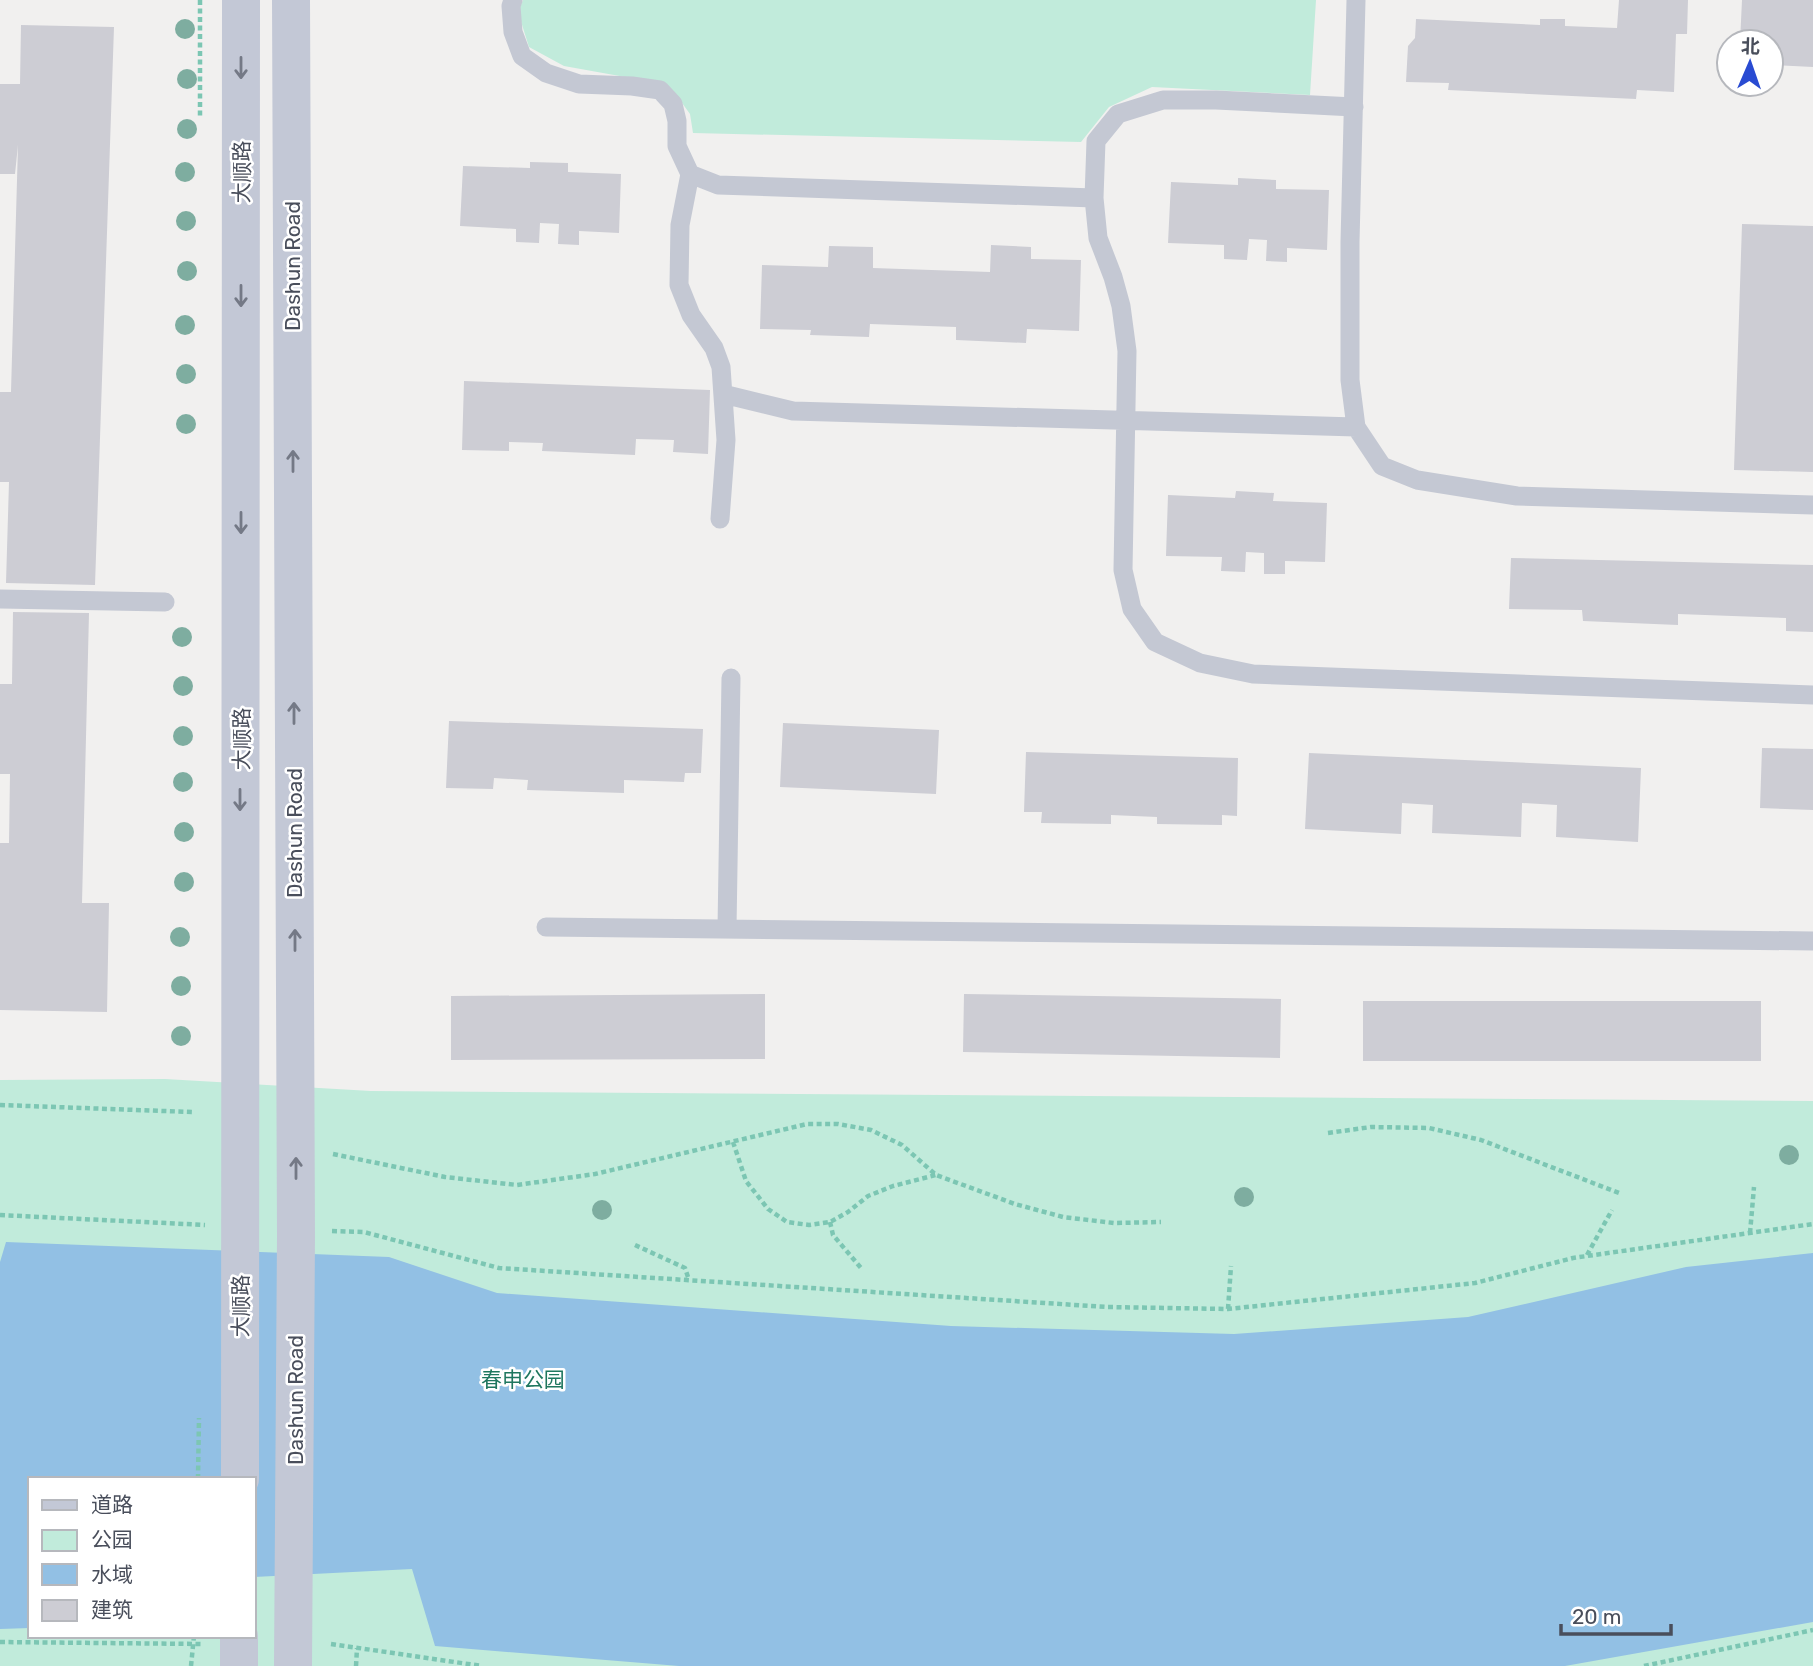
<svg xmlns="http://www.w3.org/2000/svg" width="1813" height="1666" viewBox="0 0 1813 1666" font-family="Rubik,'Noto Sans SC',sans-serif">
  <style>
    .green { fill: #c1ebdb; fill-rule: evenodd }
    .water { fill: #92c0e4 }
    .building { fill: #cdcdd4 }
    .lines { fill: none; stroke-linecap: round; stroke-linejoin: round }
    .path { stroke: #7cc6b3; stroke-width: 4.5; stroke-dasharray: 5 3.5; stroke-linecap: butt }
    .lane { stroke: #c4c8d3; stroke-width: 19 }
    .secondary { stroke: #c3c8d6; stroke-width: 38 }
    .tree { fill: #7eada0 }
    .oneway { stroke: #747986 }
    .labels { text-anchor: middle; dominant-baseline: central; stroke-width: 5; stroke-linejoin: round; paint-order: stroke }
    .street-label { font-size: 21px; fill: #494e5b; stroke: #fff }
    .park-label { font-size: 21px; fill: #1f775f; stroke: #fff }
  </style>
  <rect width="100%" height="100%" fill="#f1f0ef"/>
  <path class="green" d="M 523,0 L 1316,0 L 1310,95 L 1152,87 L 1109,107 L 1081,142 L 693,133 L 690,114 L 677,96 L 653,82 L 564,66 L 529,47 L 518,12 Z
    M 165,1079 L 371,1091 L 1813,1101 L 1813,1666 L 0,1666 L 0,1080 ZM 30,1479 L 254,1479 L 254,1636 L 30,1636 Z"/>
  <path class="water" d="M 6,1242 L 389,1257 L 497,1293 L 951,1326 L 1234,1334 L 1468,1317 L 1686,1267 L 1813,1253 L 1813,1622 L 1565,1666 L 679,1666 L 435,1646 L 412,1569 L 254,1577 L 254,1479 L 30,1479 L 30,1628 L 0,1629 L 0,1262 Z"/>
  <path class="building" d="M 1619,0 L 1688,0 L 1687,34 L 1676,34 L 1674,92 L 1637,90 L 1636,99 L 1448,90 L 1449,83 L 1406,82 L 1408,46 L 1415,38 L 1416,19 L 1540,25 L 1540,19 L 1565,19 L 1565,26 L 1617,28 Z
    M 1742,0 L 1813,0 L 1813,67 L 1771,65 L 1771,42 L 1740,42 Z
    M 21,25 L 114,27 L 95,585 L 6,583 L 9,482 L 0,482 L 0,392 L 11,392 L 18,145 L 15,174 L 0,174 L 0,84 L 20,84 Z
    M 530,162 L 568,163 L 568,172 L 621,174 L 619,233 L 579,231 L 579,245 L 558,244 L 559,224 L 540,223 L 539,243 L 516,242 L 516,229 L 460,226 L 463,166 L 530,168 Z
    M 1238,178 L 1276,180 L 1276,189 L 1329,190 L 1327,250 L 1287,248 L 1287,262 L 1266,261 L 1267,240 L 1249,239 L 1247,260 L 1224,259 L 1224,245 L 1168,243 L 1171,182 L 1238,185 Z
    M 1742,224 L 1813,226 L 1813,472 L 1734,470 Z
    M 991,245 L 1031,247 L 1031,259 L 1081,260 L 1079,331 L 1027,329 L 1026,343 L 956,340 L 956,327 L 870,324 L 869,337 L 810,335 L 811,330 L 760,329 L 762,265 L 828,267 L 829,246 L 873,247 L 873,268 L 990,272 Z
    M 464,381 L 710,390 L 708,454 L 673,452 L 674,440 L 636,439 L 635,455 L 542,451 L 543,443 L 509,442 L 509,451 L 462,450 Z
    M 1236,491 L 1274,493 L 1273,501 L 1327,503 L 1325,562 L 1285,561 L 1285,574 L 1264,574 L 1264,553 L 1246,552 L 1245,572 L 1221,571 L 1222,557 L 1166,556 L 1168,495 L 1235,498 Z
    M 1511,558 L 1813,565 L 1813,632 L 1786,631 L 1786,618 L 1678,614 L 1678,625 L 1583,621 L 1582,610 L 1509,609 Z
    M 13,612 L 89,613 L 82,903 L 109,903 L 107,1012 L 0,1010 L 0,843 L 9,843 L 10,774 L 0,774 L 0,684 L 12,684 Z
    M 449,721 L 703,729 L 701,773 L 685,773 L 684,782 L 624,780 L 624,793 L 527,790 L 528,780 L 494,778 L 493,789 L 446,788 Z
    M 783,723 L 939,730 L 936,794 L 780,787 Z
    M 1762,748 L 1813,749 L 1813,810 L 1760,808 Z
    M 1026,752 L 1238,758 L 1237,816 L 1222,815 L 1222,825 L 1157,824 L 1157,817 L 1111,815 L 1111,824 L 1041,823 L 1042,812 L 1024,812 Z
    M 1309,753 L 1641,768 L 1638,842 L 1556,837 L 1557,805 L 1522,803 L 1521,837 L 1432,833 L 1433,805 L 1402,803 L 1401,834 L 1305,829 Z
    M 765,994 L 765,1059 L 451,1060 L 451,996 Z
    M 964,994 L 1281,999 L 1280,1058 L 963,1052 Z
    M 1363,1001 L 1761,1001 L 1761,1061 L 1363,1061 Z"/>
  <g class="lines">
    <path class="path" d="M 200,0 L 200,118
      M 0,1105 L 192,1112
      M 1328,1133 L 1371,1127 L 1429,1128 L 1481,1140 L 1619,1193
      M 733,1142 L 746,1181 L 768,1209 L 787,1222 L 809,1225 L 830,1222 L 848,1212 L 868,1196 L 893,1186 L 936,1175
      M 333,1154 L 445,1177 L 517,1185 L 595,1174 L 807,1124 L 838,1124 L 871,1130 L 902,1145 L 936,1175 L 1015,1204 L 1063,1217 L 1114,1223 L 1161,1222
      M 0,1215 L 205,1225
      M 830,1222 L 833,1235 L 861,1268
      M 332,1231 L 364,1232 L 499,1268 L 1107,1307 L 1228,1309 L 1475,1283 L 1573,1258 L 1813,1224
      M 1750,1233 L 1754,1187
      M 635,1245 L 685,1268 L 689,1280
      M 1587,1255 L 1612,1210
      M 1228,1309 L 1231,1266
      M 198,1479 L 199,1418
      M 0,1642 L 203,1644
      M 331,1644 L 482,1666
      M 191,1666 L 194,1636
      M 356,1666 L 357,1648
      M 1644,1666 L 1813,1630"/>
    <path class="lane" d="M 513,0 L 511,6 L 513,32 L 522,56 L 546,73 L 579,84 L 632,86 L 660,90 L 673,104 L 677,121 L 677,146 L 690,174 L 718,185 L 1094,198
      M 1356,0 L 1350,242 L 1350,380 L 1356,427 L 1382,466 L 1417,480 L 1517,496 L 1813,505
      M 1354,107 L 1216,100 L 1163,100 L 1118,114 L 1096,141 L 1094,198 L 1098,238 L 1113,277 L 1121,306 L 1127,351 L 1123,570 L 1132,609 L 1155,642 L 1200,663 L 1253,674 L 1813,695
      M 690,174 L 680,225 L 679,285 L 691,315 L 714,348 L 721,367 L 726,440 L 720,519
      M 723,394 L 793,411 L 1356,427
      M 0,599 L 165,602
      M 546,927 L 1813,941
      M 727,929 L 731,678"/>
    <path class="secondary" d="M 291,0 L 296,1236 L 293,1666
      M 240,1479 L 241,0
      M 239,1666 L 239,1636"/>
  </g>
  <g class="tree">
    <circle cx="185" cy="29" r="10"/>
    <circle cx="187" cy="79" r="10"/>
    <circle cx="187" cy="129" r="10"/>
    <circle cx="185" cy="172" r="10"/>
    <circle cx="186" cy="221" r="10"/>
    <circle cx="187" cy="271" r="10"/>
    <circle cx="185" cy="325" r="10"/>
    <circle cx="186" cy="374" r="10"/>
    <circle cx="186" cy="424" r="10"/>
    <circle cx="182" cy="637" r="10"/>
    <circle cx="183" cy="686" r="10"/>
    <circle cx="183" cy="736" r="10"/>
    <circle cx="183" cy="782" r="10"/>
    <circle cx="184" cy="832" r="10"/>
    <circle cx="184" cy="882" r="10"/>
    <circle cx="180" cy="937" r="10"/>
    <circle cx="181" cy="986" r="10"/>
    <circle cx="181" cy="1036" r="10"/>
    <circle cx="1789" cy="1155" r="10"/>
    <circle cx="1244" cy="1197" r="10"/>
    <circle cx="602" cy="1210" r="10"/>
  </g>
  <defs><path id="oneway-shaft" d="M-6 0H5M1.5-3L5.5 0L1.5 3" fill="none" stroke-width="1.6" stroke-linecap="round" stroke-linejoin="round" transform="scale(1.75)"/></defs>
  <g class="oneway">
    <use href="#oneway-shaft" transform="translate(241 68) rotate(90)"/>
    <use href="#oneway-shaft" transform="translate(241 296) rotate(90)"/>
    <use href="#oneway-shaft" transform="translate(293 461) rotate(-90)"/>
    <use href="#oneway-shaft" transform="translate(241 523) rotate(90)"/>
    <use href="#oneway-shaft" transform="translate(294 713) rotate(-90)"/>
    <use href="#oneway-shaft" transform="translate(240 800) rotate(90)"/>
    <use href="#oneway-shaft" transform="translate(295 940) rotate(-90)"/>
    <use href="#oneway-shaft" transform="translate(296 1168) rotate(-90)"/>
  </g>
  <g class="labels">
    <g class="street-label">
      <text transform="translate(241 172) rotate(-90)">大顺路</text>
      <text transform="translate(292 266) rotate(-90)">Dashun Road</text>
      <text transform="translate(241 739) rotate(-90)">大顺路</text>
      <text transform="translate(294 833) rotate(-90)">Dashun Road</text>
      <text transform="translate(240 1306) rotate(-90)">大顺路</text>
      <text transform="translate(295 1400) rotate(-90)">Dashun Road</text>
    </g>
    <g class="park-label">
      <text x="523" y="1379">春申公园</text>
    </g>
  </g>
  <rect x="28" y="1477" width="228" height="161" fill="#ffffff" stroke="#b6b8bd" stroke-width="2"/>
  <rect x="42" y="1500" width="35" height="10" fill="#c3c8d6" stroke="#b6b8bd" stroke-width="2"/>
  <text x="91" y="1512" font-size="21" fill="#494e5b">道路</text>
  <rect x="42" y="1530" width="35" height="21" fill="#c1ebdb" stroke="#b6b8bd" stroke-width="2"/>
  <text x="91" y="1547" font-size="21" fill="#494e5b">公园</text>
  <rect x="42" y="1564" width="35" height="21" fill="#92c0e4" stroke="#b6b8bd" stroke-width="2"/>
  <text x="91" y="1582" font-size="21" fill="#494e5b">水域</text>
  <rect x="42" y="1600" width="35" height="21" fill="#cdcdd4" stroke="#b6b8bd" stroke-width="2"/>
  <text x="91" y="1617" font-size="21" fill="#494e5b">建筑</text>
  <g transform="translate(1750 63) rotate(2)"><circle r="33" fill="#ffffff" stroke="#b6b8bd" stroke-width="2"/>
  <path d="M0-5L12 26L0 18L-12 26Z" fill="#294bd2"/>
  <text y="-10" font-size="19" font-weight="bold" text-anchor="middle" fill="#494e5b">北</text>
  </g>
  <path d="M1561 1624v10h110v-10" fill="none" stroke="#494e5b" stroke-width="3.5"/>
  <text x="1572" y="1624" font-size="21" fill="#494e5b" stroke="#ffffff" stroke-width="5" paint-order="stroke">20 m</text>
</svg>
